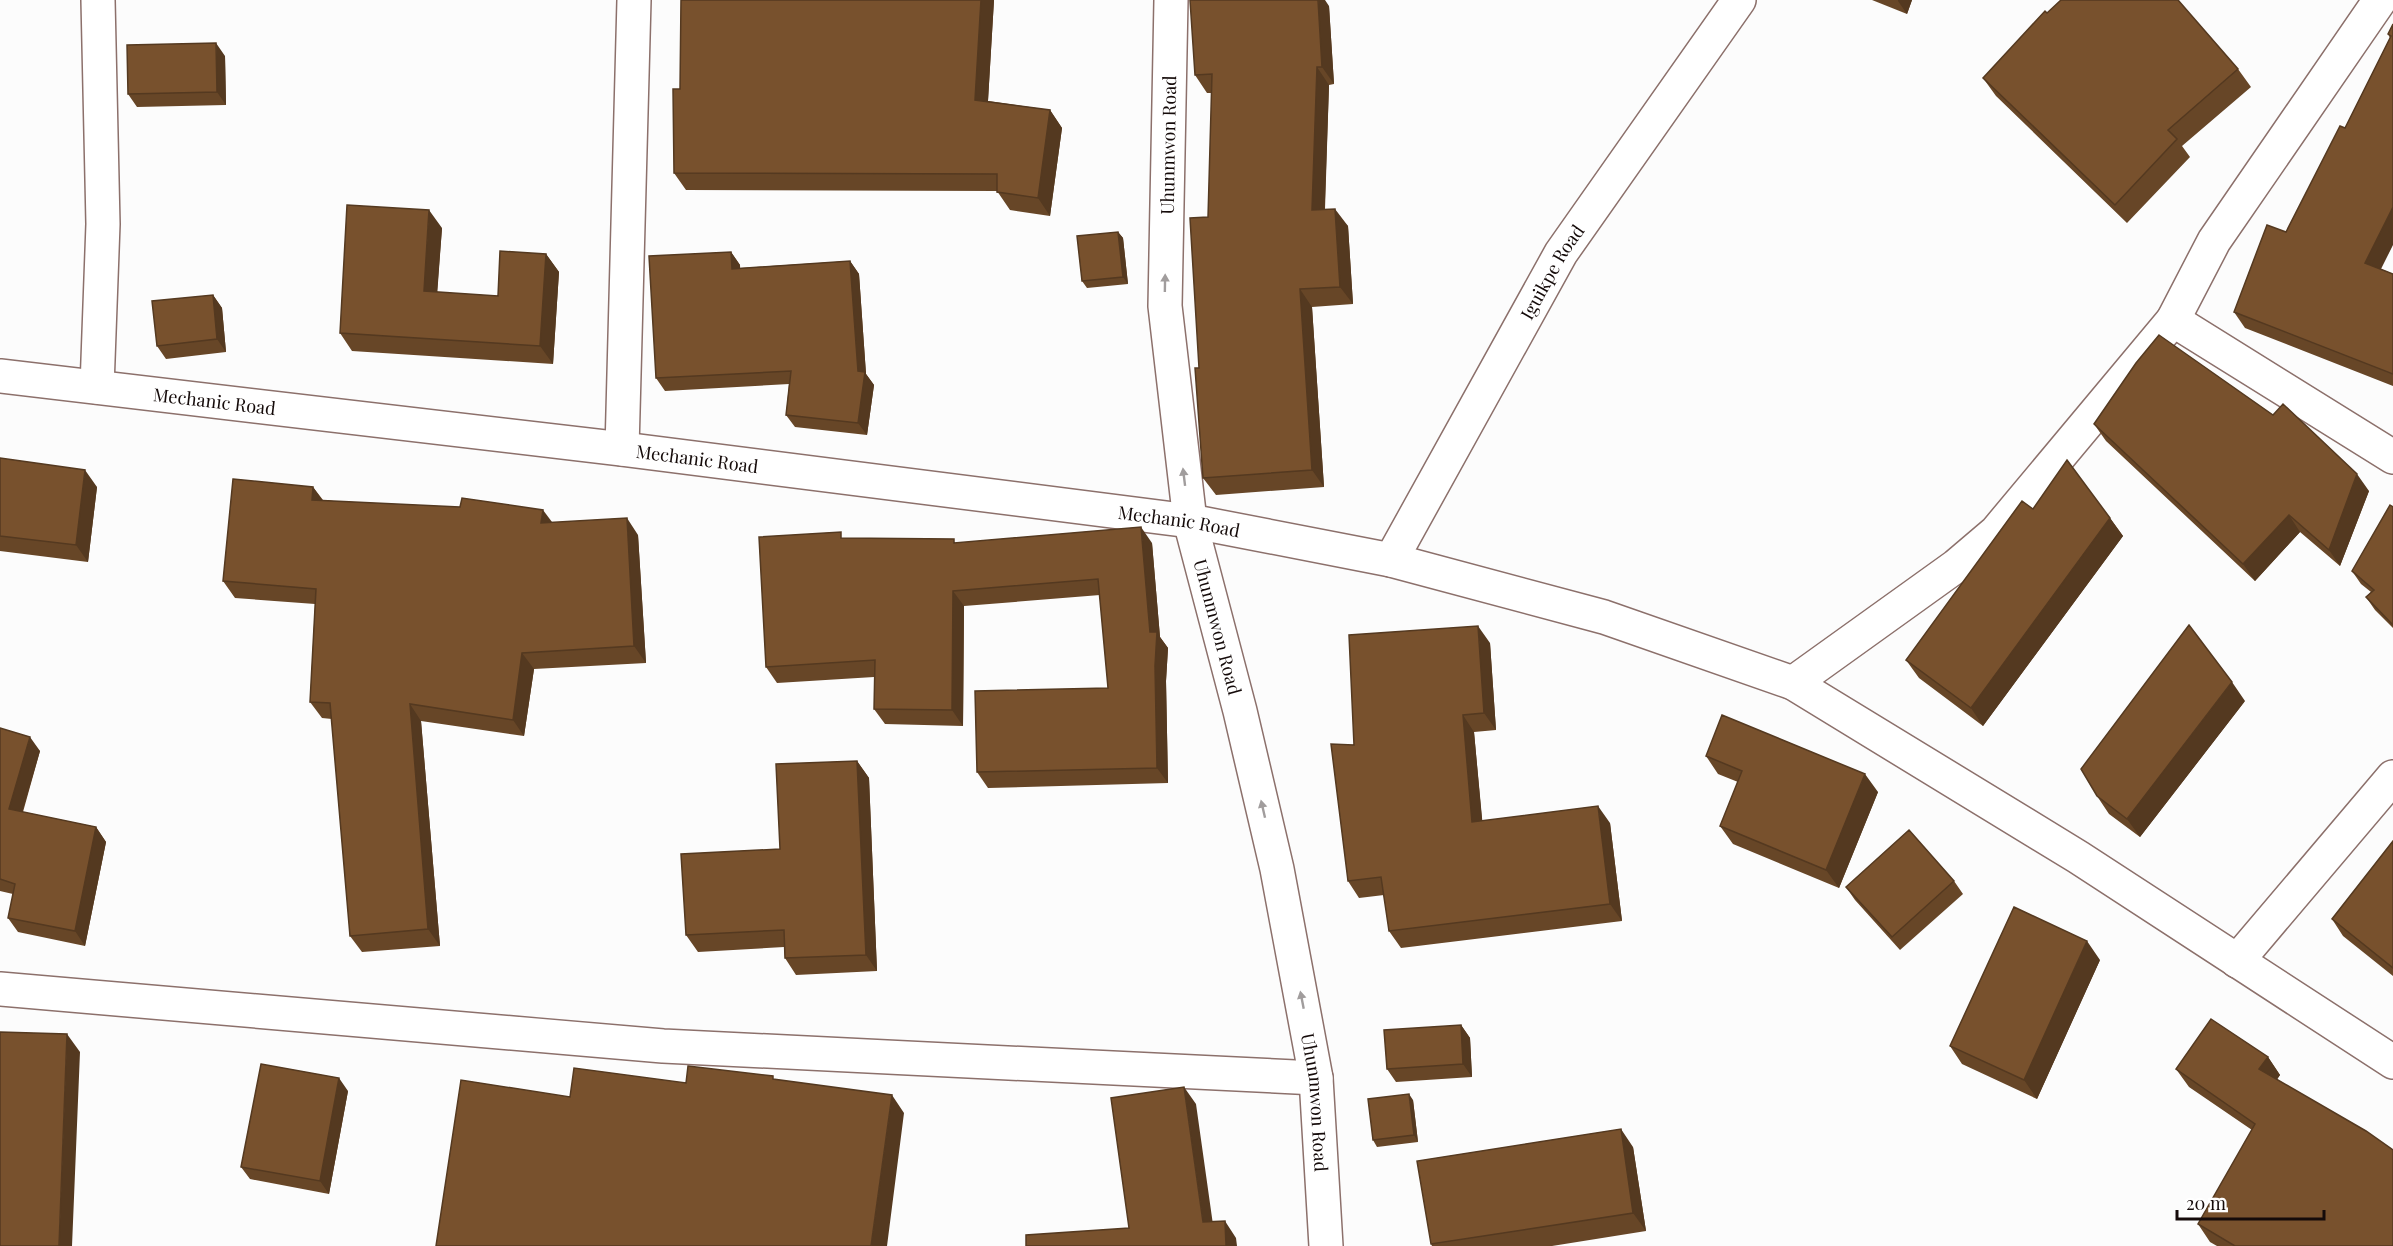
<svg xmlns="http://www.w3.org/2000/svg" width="2393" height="1246" viewBox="0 0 2393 1246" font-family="'Playfair Display',serif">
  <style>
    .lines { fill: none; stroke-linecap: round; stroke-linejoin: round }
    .street-casing { stroke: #8c706b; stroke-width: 36 }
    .street { stroke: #fff; stroke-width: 33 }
    .wall { fill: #674627 }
    .shaded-wall { fill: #543920 }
    .building { fill: #78512d; stroke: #543920; stroke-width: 1.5 }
    .oneway { fill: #a19d9d }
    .labels { text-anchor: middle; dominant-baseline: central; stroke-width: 6; stroke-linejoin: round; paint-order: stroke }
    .street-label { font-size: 18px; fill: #150b0a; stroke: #fff }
  </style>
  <rect width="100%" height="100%" fill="#fcfcfc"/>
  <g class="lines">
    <g class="street-casing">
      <g id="street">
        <path id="s1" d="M 1171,0 L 1165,306 L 1190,521 L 1240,711 L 1277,869 L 1316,1078 L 1326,1246"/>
        <path d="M 2173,320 L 2393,457"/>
        <path id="s2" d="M 0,376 L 622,449 L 1190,521 L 1391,560 L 1604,617 L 1793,683 L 2078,857 L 2393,1062"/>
        <path d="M 97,387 L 103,224 L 98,0"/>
        <path d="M 622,449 L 634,0"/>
        <path id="s3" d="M 1391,560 L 1561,253 L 1739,0"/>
        <path d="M 1793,683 L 1956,566 L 1996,532 L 2173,320 L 2214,241 L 2380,0"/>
        <path d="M 2237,961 L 2393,777"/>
        <path d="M 0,989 L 663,1046 L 1316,1078"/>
      </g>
    </g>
    <use href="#street" class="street"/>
  </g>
  <path class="wall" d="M 681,0 L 994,0 L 988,101 L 1050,110 L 1062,128 L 1050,216 L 1010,210 L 997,191 L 686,190 L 674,173 L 680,89 Z
    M 1872,0 L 1912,0 L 1907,14 Z
    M 1329,6 L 1334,84 L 1329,85 L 1325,209 L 1348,226 L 1353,304 L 1312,307 L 1324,487 L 1216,495 L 1203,478 L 1199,368 L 1208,217 L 1212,93 L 1207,93 L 1195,75 Z
    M 2047,13 L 2238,69 L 2251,87 L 2182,146 L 2190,157 L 2127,223 L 1996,96 L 1983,78 Z
    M 2393,24 L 2381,269 L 2393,274 L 2393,386 L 2245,328 L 2234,312 L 2286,232 L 2345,128 L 2390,38 L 2388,34 Z
    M 225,56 L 226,105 L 137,107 L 128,94 Z
    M 442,228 L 437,292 L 498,296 L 546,254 L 559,272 L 553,364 L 352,351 L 340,333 Z
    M 1118,232 L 1123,238 L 1128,284 L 1087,288 L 1082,281 Z
    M 731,252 L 740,265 L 740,268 L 850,261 L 859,274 L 866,374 L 874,385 L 867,435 L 795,427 L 786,415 L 789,384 L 665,391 L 656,378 Z
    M 213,295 L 222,308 L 226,352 L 166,359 L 157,346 Z
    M 2094,424 L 2369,491 L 2340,566 L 2300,532 L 2255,581 L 2106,441 Z
    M 0,458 L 97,487 L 88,562 L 0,551 Z
    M 313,487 L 323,500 L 552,522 L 638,535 L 646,663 L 534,669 L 524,736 L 421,721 L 440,946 L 362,952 L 350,936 L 332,719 L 322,718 L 310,702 L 315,604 L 235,598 L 223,581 Z
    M 2393,507 L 2393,628 L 2375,610 L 2366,597 L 2371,592 L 2361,584 L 2352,571 Z
    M 2033,509 L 2110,518 L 2123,536 L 1983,726 L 1919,678 L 1906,660 Z
    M 844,538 L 957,543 L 1152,543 L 1160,637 L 1168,648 L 1166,681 L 1168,783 L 988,788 L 977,772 L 1108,688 L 1100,595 L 964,606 L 963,726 L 885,724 L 874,709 L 874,677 L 777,683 L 766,667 Z
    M 1490,643 L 1496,730 L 1474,732 L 1482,820 L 1610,823 L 1622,921 L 1401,948 L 1389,931 L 1384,895 L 1359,898 L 1348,881 L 1354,745 Z
    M 2245,701 L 2140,837 L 2109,814 L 2097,796 Z
    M 0,728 L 40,751 L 23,812 L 96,827 L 106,842 L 85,946 L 18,932 L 8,918 L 13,894 L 0,891 Z
    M 1706,756 L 1878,792 L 1839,888 L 1733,844 L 1720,826 L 1738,782 L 1718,774 Z
    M 857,761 L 869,778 L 877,971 L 796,975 L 785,958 L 784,947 L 698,952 L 686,935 L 780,849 Z
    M 2393,841 L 2393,976 L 2343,936 L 2332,919 Z
    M 1954,881 L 1963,894 L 1900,950 L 1855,900 L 1846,887 Z
    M 2100,960 L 2037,1099 L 1962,1064 L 1950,1046 Z
    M 1461,1025 L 1470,1038 L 1472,1077 L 1396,1082 L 1387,1069 Z
    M 2268,1057 L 2280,1075 L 2277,1079 L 2393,1246 L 2217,1246 L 2210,1242 L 2198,1224 L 2252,1130 L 2189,1087 L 2176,1069 Z
    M 348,1091 L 329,1194 L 250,1179 L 241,1167 Z
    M 1413,1100 L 1418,1142 L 1377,1147 L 1373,1140 Z
    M 1633,1147 L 1646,1231 L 1552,1246 L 1432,1246 L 1431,1244 Z"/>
  <path class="shaded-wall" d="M 981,0 L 994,0 L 987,117 L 975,100 Z
    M 1318,0 L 1325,0 L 1329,6 L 1334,84 L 1322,67 Z
    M 1898,0 L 1912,0 L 1907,14 L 1898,1 Z
    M 216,43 L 225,56 L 226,105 L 217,92 Z
    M 1317,67 L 1329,85 L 1324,228 L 1312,210 Z
    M 1050,110 L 1062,128 L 1050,216 L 1038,198 Z
    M 2393,207 L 2393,245 L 2376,279 L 2365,263 Z
    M 1335,209 L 1348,226 L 1353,304 L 1340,287 Z
    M 429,210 L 442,228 L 436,310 L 424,291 Z
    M 1118,232 L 1123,238 L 1128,284 L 1123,277 Z
    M 731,252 L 740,265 L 741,282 L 732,269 Z
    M 546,254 L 559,272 L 553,364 L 540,346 Z
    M 850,261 L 859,274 L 866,374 L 874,385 L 867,435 L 858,423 L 858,371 Z
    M 1300,289 L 1312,307 L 1324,487 L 1312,470 Z
    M 213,295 L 222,308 L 226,352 L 217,339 Z
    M 85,470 L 97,487 L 88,562 L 76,545 Z
    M 2357,474 L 2369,491 L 2340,566 L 2329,550 Z
    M 313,487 L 325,504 L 312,500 Z
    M 543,510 L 555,526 L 541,523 Z
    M 2289,515 L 2300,532 L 2255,581 L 2243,564 Z
    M 627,518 L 638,535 L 646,663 L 634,646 Z
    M 2110,518 L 2123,536 L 1983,726 L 1971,708 Z
    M 1141,527 L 1152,543 L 1160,637 L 1168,648 L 1166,681 L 1168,783 L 1157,768 L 1150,632 Z
    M 953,591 L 964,606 L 963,726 L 952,710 Z
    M 1478,626 L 1490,643 L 1496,730 L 1484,713 Z
    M 522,653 L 534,669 L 524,736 L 513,720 Z
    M 2232,682 L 2245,701 L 2140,837 L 2127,819 Z
    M 410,704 L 421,721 L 440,946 L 428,929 Z
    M 1463,715 L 1474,732 L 1484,839 L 1472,822 Z
    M 30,737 L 40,751 L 19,823 L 9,809 Z
    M 857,761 L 869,778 L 877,971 L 866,955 Z
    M 1865,774 L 1878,792 L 1839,888 L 1826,870 Z
    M 1598,806 L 1610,823 L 1622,921 L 1610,904 Z
    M 96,827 L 106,842 L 85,946 L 75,931 Z
    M 2087,941 L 2100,960 L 2037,1099 L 2024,1080 Z
    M 1461,1025 L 1470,1038 L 1472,1077 L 1463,1064 Z
    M 67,1034 L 80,1052 L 72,1246 L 59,1246 Z
    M 2268,1057 L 2280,1075 L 2272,1087 L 2259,1069 Z
    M 339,1078 L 348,1091 L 329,1194 L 320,1181 Z
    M 1184,1087 L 1196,1104 L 1215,1239 L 1203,1222 Z
    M 1409,1094 L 1413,1100 L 1418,1142 L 1414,1135 Z
    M 892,1095 L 904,1113 L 887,1246 L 871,1246 Z
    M 1621,1129 L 1633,1147 L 1646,1231 L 1633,1213 Z
    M 1225,1221 L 1236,1238 L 1237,1246 L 1226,1246 Z"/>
  <path class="building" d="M 681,0 L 981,0 L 975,100 L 1050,110 L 1038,198 L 997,192 L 997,174 L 674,173 L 673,89 L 680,89 Z
    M 1190,0 L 1318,0 L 1322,67 L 1317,67 L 1312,210 L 1335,209 L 1340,287 L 1300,289 L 1312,470 L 1203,478 L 1195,368 L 1199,368 L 1190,218 L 1208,217 L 1212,74 L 1195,75 Z
    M 2061,0 L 2178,0 L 2238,69 L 2168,130 L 2177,139 L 2115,205 L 1983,78 L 2045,11 L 2047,13 Z
    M 2393,24 L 2393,207 L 2365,263 L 2393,274 L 2393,374 L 2234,312 L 2267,225 L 2286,232 L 2340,126 L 2345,128 L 2391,36 L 2388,34 Z
    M 216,43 L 217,92 L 128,94 L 127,45 Z
    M 347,205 L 429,210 L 424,291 L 498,296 L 500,251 L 546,254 L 540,346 L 340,333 Z
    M 1118,232 L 1123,277 L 1082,281 L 1077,236 Z
    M 731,252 L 732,269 L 850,261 L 858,371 L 865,372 L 858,423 L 786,415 L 791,371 L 656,378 L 649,256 Z
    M 213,295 L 217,339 L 157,346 L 152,301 Z
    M 2159,335 L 2273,415 L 2283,404 L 2357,474 L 2329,550 L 2289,515 L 2243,564 L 2094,424 L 2136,363 Z
    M 0,458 L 85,470 L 76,545 L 0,536 Z
    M 2067,460 L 2110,518 L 1971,708 L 1906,660 L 2022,501 L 2033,509 Z
    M 233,479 L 313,487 L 312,500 L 460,507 L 462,498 L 543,510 L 541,523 L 627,518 L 634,646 L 522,653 L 513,720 L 410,704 L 428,929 L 350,936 L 330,703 L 310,702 L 316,589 L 223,581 Z
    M 2390,505 L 2393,507 L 2393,625 L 2366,597 L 2374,590 L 2352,571 Z
    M 1141,527 L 1150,632 L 1157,632 L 1155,666 L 1157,768 L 977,772 L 975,691 L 1108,688 L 1098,579 L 953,591 L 952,710 L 874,709 L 875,660 L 766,667 L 759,537 L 841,532 L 841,538 L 954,539 L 954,543 Z
    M 2189,625 L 2232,682 L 2127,819 L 2097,796 L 2081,769 Z
    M 1478,626 L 1484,713 L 1463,715 L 1472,822 L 1598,806 L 1610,904 L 1389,931 L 1381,877 L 1348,881 L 1331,744 L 1354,745 L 1349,635 Z
    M 1722,715 L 1865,774 L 1826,870 L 1720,826 L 1742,771 L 1706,756 Z
    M 0,728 L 30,737 L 9,809 L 96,827 L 75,931 L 8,918 L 15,884 L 0,879 Z
    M 857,761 L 866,955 L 785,958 L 784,930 L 686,935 L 681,854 L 780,849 L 776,764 Z
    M 1909,830 L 1954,881 L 1892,937 L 1846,887 Z
    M 2393,841 L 2393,968 L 2332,919 Z
    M 2014,907 L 2087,941 L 2024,1080 L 1950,1046 Z
    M 2211,1019 L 2268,1057 L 2259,1069 L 2366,1131 L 2393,1150 L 2393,1246 L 2235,1246 L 2198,1224 L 2255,1124 L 2176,1069 Z
    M 1461,1025 L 1463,1064 L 1387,1069 L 1384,1030 Z
    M 0,1032 L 67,1034 L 59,1246 L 0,1246 Z
    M 261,1064 L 339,1078 L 320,1181 L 241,1167 Z
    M 688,1066 L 773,1076 L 773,1079 L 892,1095 L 871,1246 L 436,1246 L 461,1080 L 570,1097 L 574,1068 L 686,1083 Z
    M 1184,1087 L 1203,1222 L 1225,1221 L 1226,1246 L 1026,1246 L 1026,1235 L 1129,1228 L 1111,1098 Z
    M 1409,1094 L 1414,1135 L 1373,1140 L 1368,1099 Z
    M 1621,1129 L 1633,1213 L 1431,1244 L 1417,1161 Z"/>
  <defs><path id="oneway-solid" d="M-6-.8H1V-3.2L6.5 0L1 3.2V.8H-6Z" transform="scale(1.5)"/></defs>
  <g class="oneway">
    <use href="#oneway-solid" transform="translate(1165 283) rotate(-89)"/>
    <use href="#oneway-solid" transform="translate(1184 477) rotate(-97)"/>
    <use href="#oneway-solid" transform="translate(1263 809) rotate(-103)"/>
    <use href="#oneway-solid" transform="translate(1302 1000) rotate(-101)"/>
  </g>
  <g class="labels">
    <g class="street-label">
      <text transform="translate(1168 145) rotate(-89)">Uhunmwon Road</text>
      <text stroke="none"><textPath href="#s3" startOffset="330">Iguikpe Road</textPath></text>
      <text stroke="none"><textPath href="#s2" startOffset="216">Mechanic Road</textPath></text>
      <text stroke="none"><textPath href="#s2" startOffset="702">Mechanic Road</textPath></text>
      <text stroke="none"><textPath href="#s2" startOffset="1188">Mechanic Road</textPath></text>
      <text stroke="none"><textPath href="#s1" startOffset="632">Uhunmwon Road</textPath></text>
      <text stroke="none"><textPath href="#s1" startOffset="1118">Uhunmwon Road</textPath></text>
    </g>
  </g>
  <path d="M2177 1210v9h147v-9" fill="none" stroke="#150b0a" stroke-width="3"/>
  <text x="2186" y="1210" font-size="18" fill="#150b0a" stroke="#ffffff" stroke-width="4.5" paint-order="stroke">20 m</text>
</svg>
